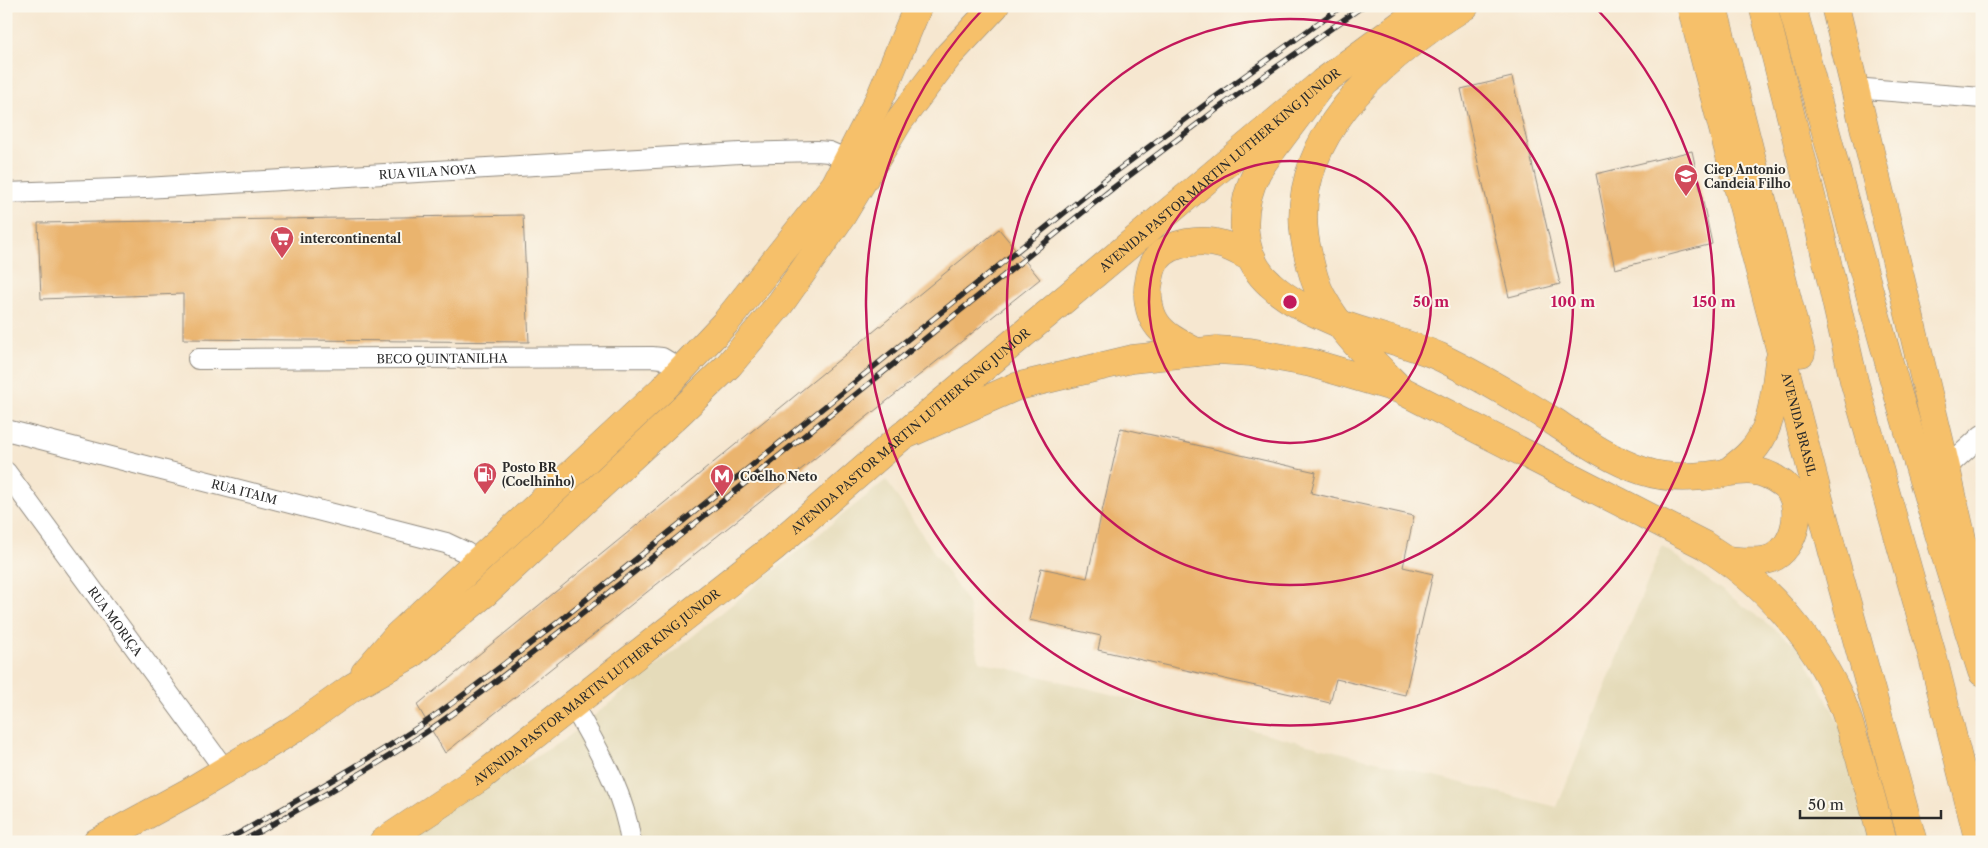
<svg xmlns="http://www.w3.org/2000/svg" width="1988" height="848" viewBox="0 0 1988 848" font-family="'Libre Caslon Text',serif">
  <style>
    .built { fill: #e5dbba }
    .building { fill: #eab46e }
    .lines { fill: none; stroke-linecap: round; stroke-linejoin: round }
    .street-casing { stroke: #90897e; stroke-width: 22 }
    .primary-casing { stroke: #90897e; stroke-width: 29 }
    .highway-casing { stroke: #90897e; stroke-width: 29 }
    .street { stroke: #fff; stroke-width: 20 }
    .primary { stroke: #f6c06b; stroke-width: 28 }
    .highway { stroke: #f6c06b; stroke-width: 28 }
    .rail-casing { stroke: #2b2b2b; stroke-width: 5.5 }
    .rail { stroke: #fbf7ec; stroke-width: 4; stroke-dasharray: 11; stroke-linecap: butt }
    .ring { fill: none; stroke: #c2185b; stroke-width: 2.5 }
    .labels { text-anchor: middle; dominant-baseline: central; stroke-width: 4; stroke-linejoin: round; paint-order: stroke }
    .poi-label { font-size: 12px; font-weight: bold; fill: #2b2b2b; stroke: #fbf7ec; text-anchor: start }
    .street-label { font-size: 12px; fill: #2b2b2b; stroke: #fbf7ec }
    .centre { fill: #c2185b; stroke: #fbf7ec; stroke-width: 2.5 }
    .ring-label { font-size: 15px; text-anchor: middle; font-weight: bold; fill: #c2185b; stroke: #fbf7ec; stroke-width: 4; stroke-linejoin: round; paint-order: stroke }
  </style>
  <rect width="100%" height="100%" fill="#fbf7ec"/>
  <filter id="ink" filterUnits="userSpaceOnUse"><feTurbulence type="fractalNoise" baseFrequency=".02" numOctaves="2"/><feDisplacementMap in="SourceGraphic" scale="10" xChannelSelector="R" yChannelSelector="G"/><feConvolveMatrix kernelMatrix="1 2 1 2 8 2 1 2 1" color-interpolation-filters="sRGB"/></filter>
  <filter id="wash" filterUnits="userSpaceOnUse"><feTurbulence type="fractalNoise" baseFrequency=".0096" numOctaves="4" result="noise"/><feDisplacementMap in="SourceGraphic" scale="20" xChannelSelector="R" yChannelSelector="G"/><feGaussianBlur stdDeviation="1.12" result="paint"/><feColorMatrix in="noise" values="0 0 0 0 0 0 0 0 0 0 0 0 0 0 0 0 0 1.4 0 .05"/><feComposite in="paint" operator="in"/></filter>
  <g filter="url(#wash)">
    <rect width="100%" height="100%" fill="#f6e7d0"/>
    <path class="built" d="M 886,480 L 968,603 L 979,661 L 1557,807 L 1662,546 L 1799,647 L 1845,734 L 1874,842 L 391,842 L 564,740 Z"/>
    <g id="blocks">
      <path class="building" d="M 1512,77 L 1560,284 L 1509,297 L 1461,89 Z
        M 1692,151 L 1712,244 L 1615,269 L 1596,174 Z
        M 523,215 L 529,342 L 183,339 L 183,294 L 41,299 L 38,223 Z
        M 999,229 L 1040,279 L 445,753 L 417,705 Z
        M 1121,428 L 1316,472 L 1311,493 L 1414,516 L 1403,567 L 1433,574 L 1405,695 L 1336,679 L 1330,703 L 1098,650 L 1101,636 L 1029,620 L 1041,568 L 1087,578 Z"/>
    </g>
  </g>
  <g filter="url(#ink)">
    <use href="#blocks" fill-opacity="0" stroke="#90897e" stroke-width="1"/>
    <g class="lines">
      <g class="street-casing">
        <g id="street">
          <path d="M 1853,88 L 1982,98"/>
          <path id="s1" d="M 6,193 L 145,188 L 740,153 L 817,151 L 829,152 L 848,160"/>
          <path id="s2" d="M 198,359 L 652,357 L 662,358 L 682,370"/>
          <path id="s3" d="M 6,430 L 446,543 L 465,552 L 478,561"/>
          <path d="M 1946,468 L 1982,435"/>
          <path id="s4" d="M 6,472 L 225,770"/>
          <path d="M 573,705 C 598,750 623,789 631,842"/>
        </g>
      </g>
      <g class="primary-casing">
        <g id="primary">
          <path d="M 365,673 L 396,637 L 663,389 L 726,322 L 835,185 L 881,95 L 918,6"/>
          <path d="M 97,842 L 189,792 L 294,729 L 353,687 L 410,655 L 485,593 L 680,412 L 729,365 L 780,304 L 841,217 L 899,121 L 949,55 L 995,6"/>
          <path id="s5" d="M 383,842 L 481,777 L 774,547 L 901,437 L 1323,82 L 1426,6"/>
        </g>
      </g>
      <g class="highway-casing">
        <g id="highway">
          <path id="s6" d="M 1691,6 L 1833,553 L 1913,842"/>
          <path d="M 1713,6 L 1801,353"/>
          <path d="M 1763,6 L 1820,231 L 1854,381 L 1933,658 L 1979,842"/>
          <path d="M 1792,6 C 1852,229 1911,453 1982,672"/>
          <path d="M 1835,6 L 1946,468 L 1980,618"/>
          <path d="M 1323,82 C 1309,101 1295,119 1281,138 C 1273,149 1264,160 1257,172 C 1239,207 1238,256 1270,284 C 1289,302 1314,313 1338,323 C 1371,336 1407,342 1440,357 C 1479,376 1516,398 1553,421 C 1582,440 1610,460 1643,471 C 1661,477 1684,478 1703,476 C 1734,474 1753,461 1783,484 C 1806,501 1797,549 1770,559 C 1758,563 1741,561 1728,560"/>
          <path d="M 1196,352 C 1182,344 1165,337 1156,323 C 1149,313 1146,294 1149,282 C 1150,275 1151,267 1156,260 C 1170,241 1203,238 1224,245 C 1233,248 1243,254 1252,258"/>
          <path d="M 1398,387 C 1371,360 1341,332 1322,297 C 1315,284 1311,268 1308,254 C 1280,144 1381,58 1465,6"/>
          <path d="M 901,437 L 1015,387 L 1069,374 L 1132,359 L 1217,350 L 1250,352 L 1311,363 L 1399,389 L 1704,545 C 1764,582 1814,638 1842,703 C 1847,715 1850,727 1854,739 C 1865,773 1874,807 1883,842"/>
          <path d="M 1729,471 C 1736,465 1744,460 1750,453 C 1773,431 1775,390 1779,361"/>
        </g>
      </g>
      <use href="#street" class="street"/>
      <use href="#primary" class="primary"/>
      <use href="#highway" class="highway"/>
      <g class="rail-casing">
        <path id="rail" d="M 223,842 C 290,805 356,768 420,726 C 467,694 511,658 557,623 L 1106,179 L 1214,98 L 1342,6
          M 241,842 C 303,807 365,773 425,733 C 472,701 517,665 562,630 L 1113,188 L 1220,107 L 1363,6"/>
      </g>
      <use href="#rail" class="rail"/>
    </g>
  </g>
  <g class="ring">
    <circle cx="1290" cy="302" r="141"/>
    <circle cx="1290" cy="302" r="283"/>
    <path d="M1595 7A424 424 0 1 1 985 7"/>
  </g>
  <defs>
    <g id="school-pin" transform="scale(1.25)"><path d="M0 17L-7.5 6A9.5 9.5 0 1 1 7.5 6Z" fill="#d1495b" stroke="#fbf7ec"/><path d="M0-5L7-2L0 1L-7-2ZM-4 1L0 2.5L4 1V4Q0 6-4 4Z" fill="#fff"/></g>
    <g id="supermarket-pin" transform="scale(1.25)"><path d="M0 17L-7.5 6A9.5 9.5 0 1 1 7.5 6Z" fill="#d1495b" stroke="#fbf7ec"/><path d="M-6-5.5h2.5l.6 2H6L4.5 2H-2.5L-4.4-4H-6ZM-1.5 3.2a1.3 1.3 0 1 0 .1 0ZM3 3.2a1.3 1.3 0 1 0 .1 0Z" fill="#fff"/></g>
    <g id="fuel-pin" transform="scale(1.25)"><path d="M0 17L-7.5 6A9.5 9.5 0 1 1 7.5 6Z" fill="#d1495b" stroke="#fbf7ec"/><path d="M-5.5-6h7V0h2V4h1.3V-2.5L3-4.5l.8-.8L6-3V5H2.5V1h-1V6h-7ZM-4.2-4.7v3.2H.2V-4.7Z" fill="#fff"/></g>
    <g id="metro-pin" transform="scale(1.25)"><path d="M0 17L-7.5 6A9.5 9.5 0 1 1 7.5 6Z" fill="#d1495b" stroke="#fbf7ec"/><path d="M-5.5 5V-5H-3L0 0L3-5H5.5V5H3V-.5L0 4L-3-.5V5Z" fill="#fff"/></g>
  </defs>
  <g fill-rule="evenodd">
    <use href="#school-pin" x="1686" y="176"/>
    <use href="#supermarket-pin" x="282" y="238"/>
    <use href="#fuel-pin" x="485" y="474"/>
    <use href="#metro-pin" x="722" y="476"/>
  </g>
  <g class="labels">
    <g class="poi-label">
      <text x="1704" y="169">Ciep Antonio<tspan x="1704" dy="14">Candeia Filho</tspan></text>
      <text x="300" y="238">intercontinental</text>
      <text x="502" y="467">Posto BR<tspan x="502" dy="14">(Coelhinho)</tspan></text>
      <text x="740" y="476">Coelho Neto</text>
    </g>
    <g class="street-label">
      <text stroke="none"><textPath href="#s5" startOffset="1074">AVENIDA PASTOR MARTIN LUTHER KING JUNIOR</textPath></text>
      <text stroke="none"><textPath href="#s1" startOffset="422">RUA VILA NOVA</textPath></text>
      <text stroke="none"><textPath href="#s2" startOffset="244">BECO QUINTANILHA</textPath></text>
      <text stroke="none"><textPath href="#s6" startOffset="432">AVENIDA BRASIL</textPath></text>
      <text stroke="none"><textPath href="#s5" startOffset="669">AVENIDA PASTOR MARTIN LUTHER KING JUNIOR</textPath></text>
      <text stroke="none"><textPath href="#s3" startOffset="246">RUA ITAIM</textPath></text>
      <text stroke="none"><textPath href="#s4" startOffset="185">RUA MORIÇA</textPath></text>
      <text stroke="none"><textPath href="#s5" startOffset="264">AVENIDA PASTOR MARTIN LUTHER KING JUNIOR</textPath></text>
    </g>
  </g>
  <circle cx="1290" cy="302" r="8" class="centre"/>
  <g class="ring-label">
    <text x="1431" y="307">50 m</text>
    <text x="1573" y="307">100 m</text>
    <text x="1714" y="307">150 m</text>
  </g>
  <rect width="1988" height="848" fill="none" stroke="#fbf7ec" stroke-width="25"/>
  <path d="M1800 810v8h141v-8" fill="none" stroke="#2b2b2b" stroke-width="2.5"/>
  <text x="1808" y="810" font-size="15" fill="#2b2b2b" stroke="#fbf7ec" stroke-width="4" paint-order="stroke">50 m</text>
</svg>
